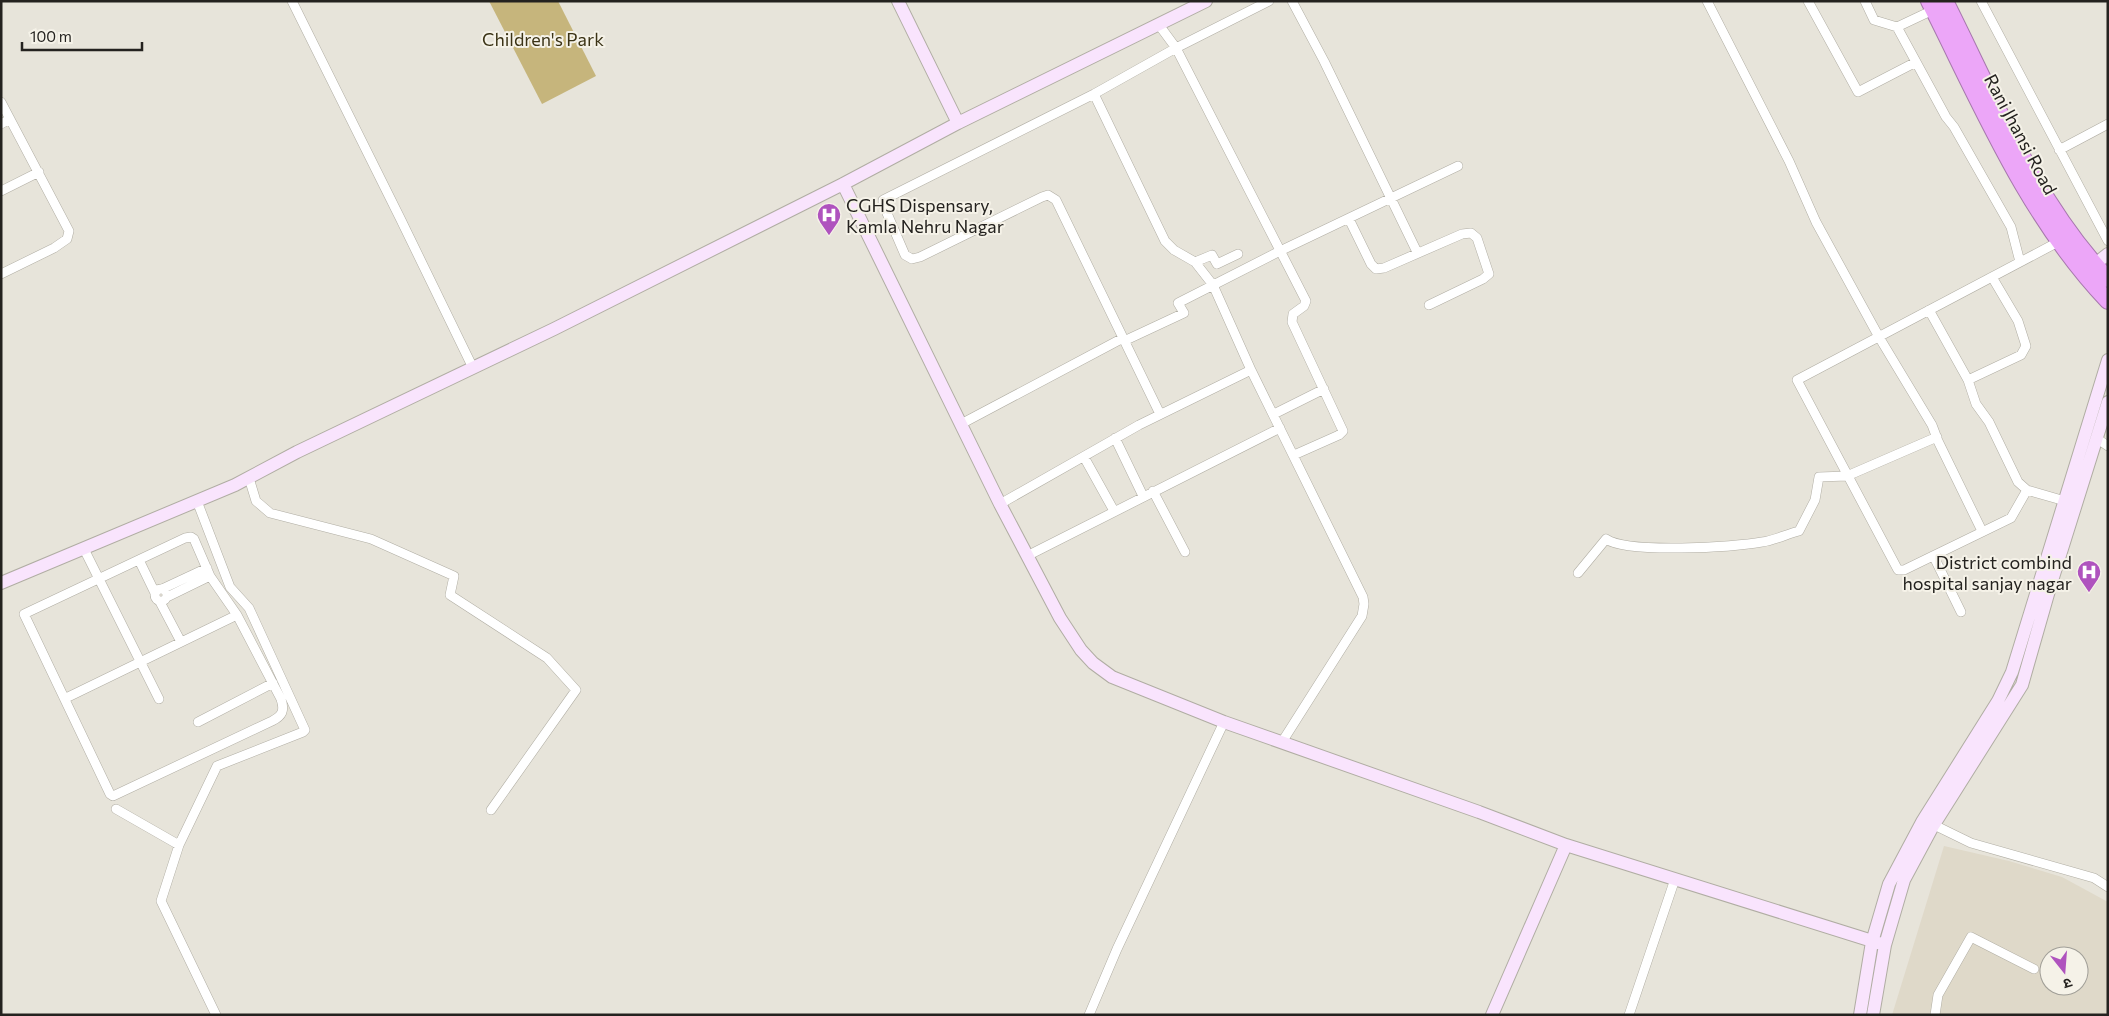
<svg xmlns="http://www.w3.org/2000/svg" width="2109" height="1016" viewBox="0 0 2109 1016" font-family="Commissioner,'Noto Sans Devanagari',sans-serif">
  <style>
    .built { fill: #dfd9c9; fill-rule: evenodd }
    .green { fill: #c6b57c }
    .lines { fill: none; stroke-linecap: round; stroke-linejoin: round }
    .street-casing { stroke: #b0ada3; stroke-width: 10 }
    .secondary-casing { stroke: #b0ada3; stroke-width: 14 }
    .highway-casing { stroke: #a678ac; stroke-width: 18 }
    .street { stroke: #fff; stroke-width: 9 }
    .secondary { stroke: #f9e4fd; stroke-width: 12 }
    .highway { stroke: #eca6f8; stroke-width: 16 }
    .labels { text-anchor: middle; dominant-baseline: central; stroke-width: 4; stroke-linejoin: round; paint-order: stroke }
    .park-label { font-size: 18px; fill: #3b3316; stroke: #f5f2e8 }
    .street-label { font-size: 18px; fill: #24221f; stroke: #f5f2e8 }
    .poi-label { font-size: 18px; fill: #24221f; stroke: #f5f2e8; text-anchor: start }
  </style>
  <rect width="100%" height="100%" fill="#e7e4da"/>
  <path class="built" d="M 1944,846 L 2009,861 L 2062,877 L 2108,902 L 2108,1015 L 1892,1015 ZM 2049,956 L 2079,956 L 2079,986 L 2049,986 Z"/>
  <path class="green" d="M 489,1 L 558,1 L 596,76 L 542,104 Z"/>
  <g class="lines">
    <g class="street-casing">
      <path id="street" d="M 292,1 L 401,220 L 473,368
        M 1292,1 L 1324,61 L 1417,252
        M 1707,1 L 1789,161 L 1816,222 L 1879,337 L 1932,425 L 1938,441 L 1982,531
        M 1808,1 L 1858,92 L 1916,62
        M 1865,1 L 1874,20 L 1897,27
        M 1981,1 L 2108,241
        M 1933,10 L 1897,27 L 1946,117 L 1954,127 L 2011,227 L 2020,262
        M 1159,25 L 1176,48 L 1306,301 L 1304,306 L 1293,314 L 1292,322 L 1343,431 L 1339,435 L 1294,455
        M 1094,94 L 1165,241 L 1174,250 L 1195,262 L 1213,285 L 1251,370 L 1363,597 L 1364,604 L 1362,616 L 1282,742
        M 1,102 L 69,231 L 67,239 L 54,248 L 1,274
        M 1,124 L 10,119
        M 2059,150 L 2108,124
        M 1,191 L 39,172
        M 1349,219 L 1371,264 L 1376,269 L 1384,268 L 1462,234 L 1471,233 L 1477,238 L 1489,274 L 1483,279 L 1429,305
        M 1195,262 L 1212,255 L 1217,264 L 1238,254
        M 1929,310 L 1968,380 L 1976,404 L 1989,422 L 2018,482 L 2027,490 L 2065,501
        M 1124,341 L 1184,313 L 1178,303 L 1280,251 L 1458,166
        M 1968,380 L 2021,355 L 2026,346 L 2018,321 L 1992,277
        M 1160,414 L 1056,200 L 1048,195 L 1042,197 L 920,257 L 912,259 L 905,255 L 883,204 L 883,200 L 1094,94 L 1176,48 L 1269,1
        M 1274,414 L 1324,389
        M 961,424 L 1123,338
        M 1115,438 L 1143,496
        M 2096,438 L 2108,446
        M 1084,457 L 1114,511
        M 249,478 L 256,501 L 270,513 L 371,539 L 454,576 L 450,595 L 547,658 L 576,690 L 491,810
        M 2027,490 L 2011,518 L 1904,570 L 1898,570 L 1797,380 L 2060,241
        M 1153,491 L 1185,552
        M 1000,504 L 1139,425 L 1251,370
        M 191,537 L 194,539 L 210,576 L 237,615 L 281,699 C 285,711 282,716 272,721 L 113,796 L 110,794 L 24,614 L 185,538 Z
        M 84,549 L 159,699
        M 1027,556 L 1280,428
        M 1934,557 L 1961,612
        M 139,560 L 155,593
        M 1578,573 L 1606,539 C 1628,554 1734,547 1762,542 C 1775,540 1787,534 1799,531 L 1815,500 L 1819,477 L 1847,476 L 1937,437
        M155 595a6 6 0 1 1 12 0a6 6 0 1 1-12 0Z
        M 162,589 L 207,568
        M 167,597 L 210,576
        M 160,602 L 181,642
        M 66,698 L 237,615
        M 198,722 L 273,683
        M 116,809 L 179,845 L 161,901 L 216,1015
        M 1930,823 L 1971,843 L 2094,878 L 2108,887
        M 179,845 L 217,766 L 303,732 L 305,730 L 249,608 L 230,587 L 197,501
        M 1089,1015 L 1117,949 L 1224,722
        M 1629,1015 L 1675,879
        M 1935,1015 L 1938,995 L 1971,937 L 2034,969"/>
    </g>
    <g class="secondary-casing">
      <path id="secondary" d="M 898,1 L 958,123
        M 843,184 L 1000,504 L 1060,618 L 1081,650 L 1093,663 L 1112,677 L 1224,722 L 1479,812 L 1566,845 L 1885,945
        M 2094,265 L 2108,254
        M 1,583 L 235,485 L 297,452 L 554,329 L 843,184 L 958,123 L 1206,1
        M 1492,1015 L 1566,845
        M 1860,1015 L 1872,942 L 1889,884 L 1922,822 L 1998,701 L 2012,672 L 2108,360
        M 1873,1015 L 1885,945 L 1904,880 L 1933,826 L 2022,685 L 2050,587 L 2108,402"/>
    </g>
    <g class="highway-casing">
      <path id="highway" d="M 1929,1 C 1981,104 2027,216 2108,301
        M 1945,1 C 1993,96 2034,201 2108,279"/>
    </g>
    <use href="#street" class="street"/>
    <use href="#secondary" class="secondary"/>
    <use href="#highway" class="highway"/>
  </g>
  <defs>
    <g id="hospital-pin" transform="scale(1.25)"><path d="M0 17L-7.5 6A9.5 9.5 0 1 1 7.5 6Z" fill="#af53be" stroke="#f5f2e8"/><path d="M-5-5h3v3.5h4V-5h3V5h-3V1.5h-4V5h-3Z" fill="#fff"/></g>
  </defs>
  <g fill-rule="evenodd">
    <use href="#hospital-pin" x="829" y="215"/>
    <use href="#hospital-pin" x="2089" y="572"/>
  </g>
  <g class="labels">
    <g class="park-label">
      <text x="543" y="39">Children's Park</text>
    </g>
    <g class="street-label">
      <text transform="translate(2021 134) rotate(62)">Rani Jhansi Road</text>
    </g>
    <g class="poi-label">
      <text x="846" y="205">CGHS Dispensary,<tspan x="846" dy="21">Kamla Nehru Nagar</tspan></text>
      <text x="2072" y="562" text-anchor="end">District combind<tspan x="2072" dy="21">hospital sanjay nagar</tspan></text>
    </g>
  </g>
  <rect width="2109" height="1016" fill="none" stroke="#24221f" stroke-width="5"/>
  <g transform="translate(2064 971) rotate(163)"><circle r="24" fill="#f5f2e8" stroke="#a19f98"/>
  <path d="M0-4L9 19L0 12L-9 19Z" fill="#af53be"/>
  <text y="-8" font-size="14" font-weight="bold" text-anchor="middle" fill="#24221f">उ</text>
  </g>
  <path d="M22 42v8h120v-8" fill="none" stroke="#24221f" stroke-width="2.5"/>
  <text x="30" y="42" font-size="15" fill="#24221f" stroke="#f5f2e8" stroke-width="4" paint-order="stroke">100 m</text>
</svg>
